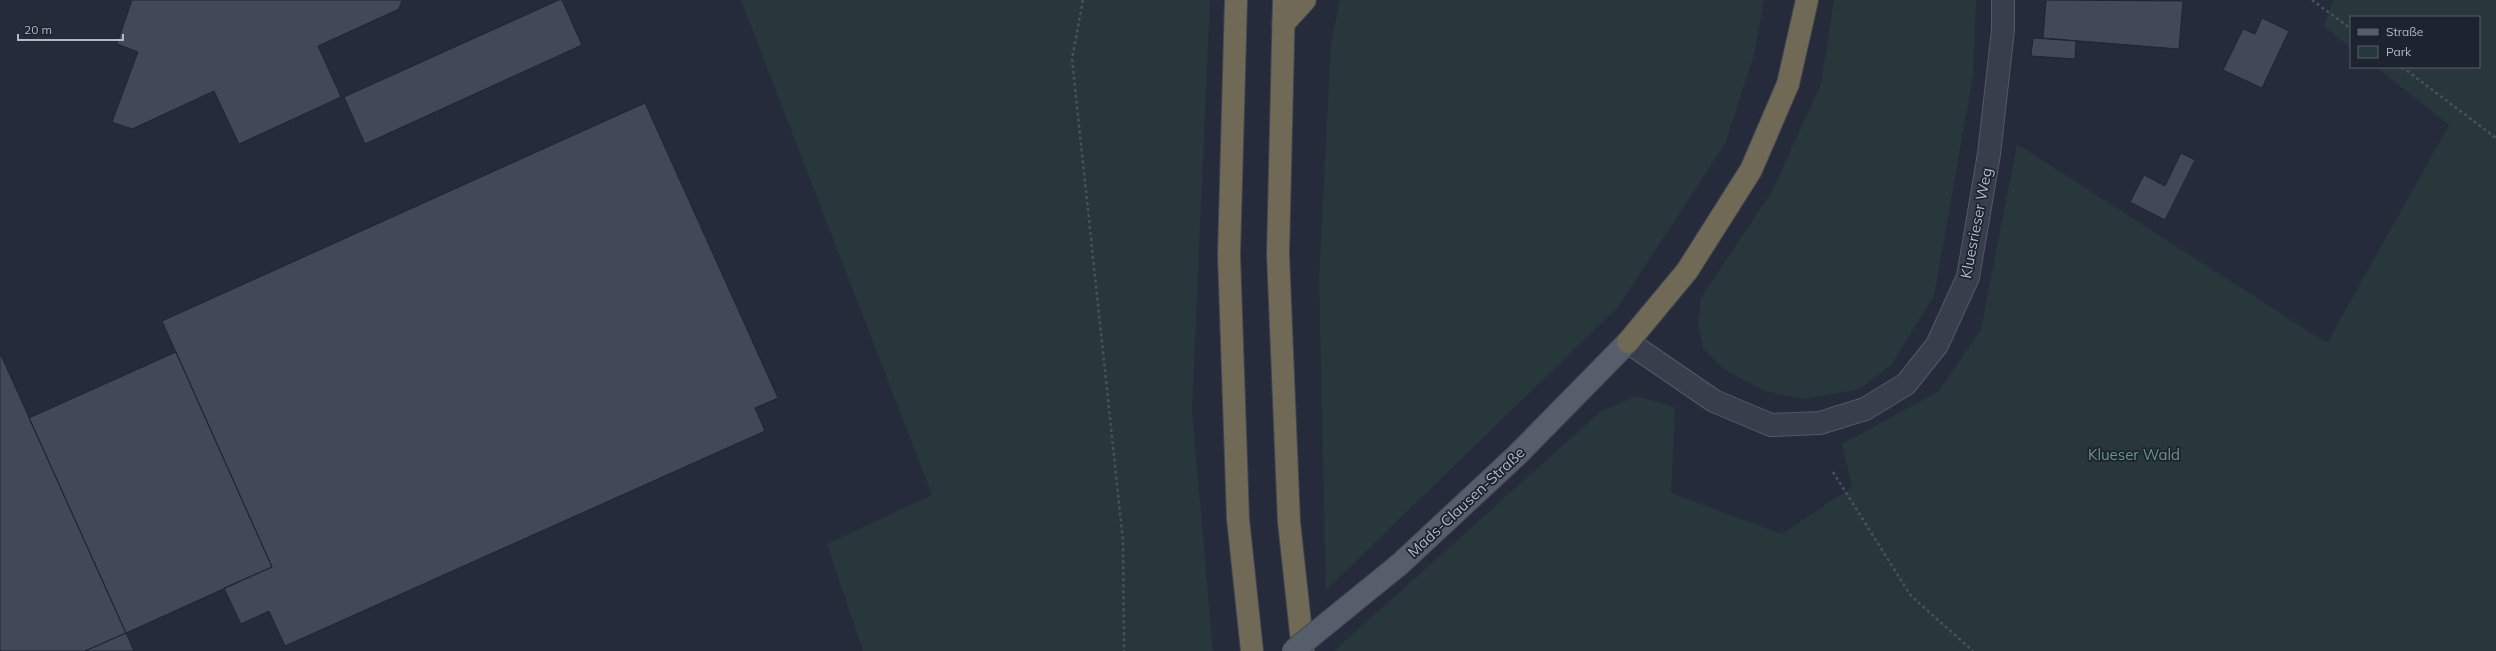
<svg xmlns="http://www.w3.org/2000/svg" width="2496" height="651" viewBox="0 0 2496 651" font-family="Mulish,sans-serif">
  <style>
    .green { fill: #27373b }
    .building { fill: #414959; stroke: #1f2531 }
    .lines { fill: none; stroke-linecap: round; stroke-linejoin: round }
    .minor-casing { stroke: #535966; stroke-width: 24 }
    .major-casing { stroke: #414754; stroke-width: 24 }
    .highway-casing { stroke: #404652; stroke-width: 24 }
    .path { stroke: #445458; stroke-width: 2.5; stroke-dasharray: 3 3; stroke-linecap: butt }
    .minor { stroke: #383e4b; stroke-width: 22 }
    .major { stroke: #565d6b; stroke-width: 22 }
    .highway { stroke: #706956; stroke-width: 22 }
    .major-bridge-casing { stroke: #414754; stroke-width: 24; stroke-linecap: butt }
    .major-bridge { stroke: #565d6b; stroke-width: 22 }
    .labels { text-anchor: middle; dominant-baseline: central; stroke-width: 3.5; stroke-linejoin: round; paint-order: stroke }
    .street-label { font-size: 15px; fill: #b4b9c6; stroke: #1d232f }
    .park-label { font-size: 15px; fill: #6d957b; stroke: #1d232f }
  </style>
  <rect width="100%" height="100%" fill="#252b3a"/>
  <path class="green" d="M 741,0 L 1210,0 L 1192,410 L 1213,651 L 863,651 L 827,544 L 932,495 Z
    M 1340,0 L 1764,0 L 1755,52 L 1725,144 L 1618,307 L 1326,590 L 1319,279 L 1331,42 Z
    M 1834,0 L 1976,0 L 1973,76 L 1934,296 L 1891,365 L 1860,389 L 1806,399 L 1764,391 L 1724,369 L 1703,348 L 1698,325 L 1701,298 L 1772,191 L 1821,84 Z
    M 2333,0 L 2496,0 L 2496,651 L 1334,651 L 1600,412 L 1636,396 L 1675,407 L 1671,493 L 1782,534 L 1852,487 L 1842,444 L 1939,391 L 1981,329 L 2017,144 L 2327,343 L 2449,125 L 2376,67 L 2479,67 L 2479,17 L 2351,17 L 2351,48 L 2324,26 Z"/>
  <path class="building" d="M 132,0 L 402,0 L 399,9 L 318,46 L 341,97 L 239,144 L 214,91 L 132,129 L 112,122 L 138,52 L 117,44 Z
    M 559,0 L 562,0 L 582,45 L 365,144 L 344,97 Z
    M 2046,0 L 2183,1 L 2179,49 L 2043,38 Z
    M 2262,18 L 2289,31 L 2262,88 L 2223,70 L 2243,29 L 2255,34 Z
    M 2033,38 L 2076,41 L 2075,59 L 2031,56 Z
    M 645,103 L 778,398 L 755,408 L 765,431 L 285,646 L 269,611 L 241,624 L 224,588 L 272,567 L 162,321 Z
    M 2181,153 L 2195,160 L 2165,220 L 2130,202 L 2144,175 L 2165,186 Z
    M 176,352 L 272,567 L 126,633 L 29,418 Z
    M 0,353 L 126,633 L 85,651 L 0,651 Z
    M 126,633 L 134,651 L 85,651 Z"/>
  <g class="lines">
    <g class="minor-casing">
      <path id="minor" d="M 1628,342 L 1714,401 L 1771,425 L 1820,423 L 1865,409 L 1906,384 L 1937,345 L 1968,277 L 1989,154 L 2003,30 L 2003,0"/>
    </g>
    <g class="major-casing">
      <path id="major" d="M 1400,564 L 1517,455 L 1628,342"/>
    </g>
    <g class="highway-casing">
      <path id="highway" d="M 1236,0 L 1229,255 L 1238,519 L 1252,651
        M 1284,0 L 1278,254 L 1289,522 L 1303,651
        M 1283,24 L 1305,0
        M 1628,342 L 1687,271 L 1751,170 L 1788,84 L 1807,0"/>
    </g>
    <path class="path" d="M 1083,0 L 1072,59 L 1123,541 L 1124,651
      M 2312,0 L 2351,29
      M 2402,67 L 2496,138
      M 1833,472 L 1911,596 L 1973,651"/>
    <use href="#minor" class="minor"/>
    <use href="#major" class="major"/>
    <use href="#highway" class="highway"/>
    <g class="major-bridge-casing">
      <path id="major-bridge" d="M 1293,651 L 1400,564"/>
    </g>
    <use href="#major-bridge" class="major-bridge"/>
  </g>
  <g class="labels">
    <g class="street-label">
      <text transform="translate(1976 223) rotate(-79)">Kluesrieser Weg</text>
      <text transform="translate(1466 502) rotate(-43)">Mads-Clausen-Straße</text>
    </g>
    <g class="park-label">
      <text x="2134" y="454">Klueser Wald</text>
    </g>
  </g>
  <rect x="2350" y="16" width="130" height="52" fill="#1d232f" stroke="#595f6b"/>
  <rect x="2358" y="29" width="20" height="6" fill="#565d6b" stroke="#595f6b"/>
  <text x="2386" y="36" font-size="12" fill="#b4b9c6">Straße</text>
  <rect x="2358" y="46" width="20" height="12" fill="#27373b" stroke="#595f6b"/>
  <text x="2386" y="56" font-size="12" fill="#b4b9c6">Park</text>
  <path d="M18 34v6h105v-6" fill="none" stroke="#b4b9c6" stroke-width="2"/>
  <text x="24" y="34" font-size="12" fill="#b4b9c6" stroke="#1d232f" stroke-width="3" paint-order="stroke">20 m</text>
</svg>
